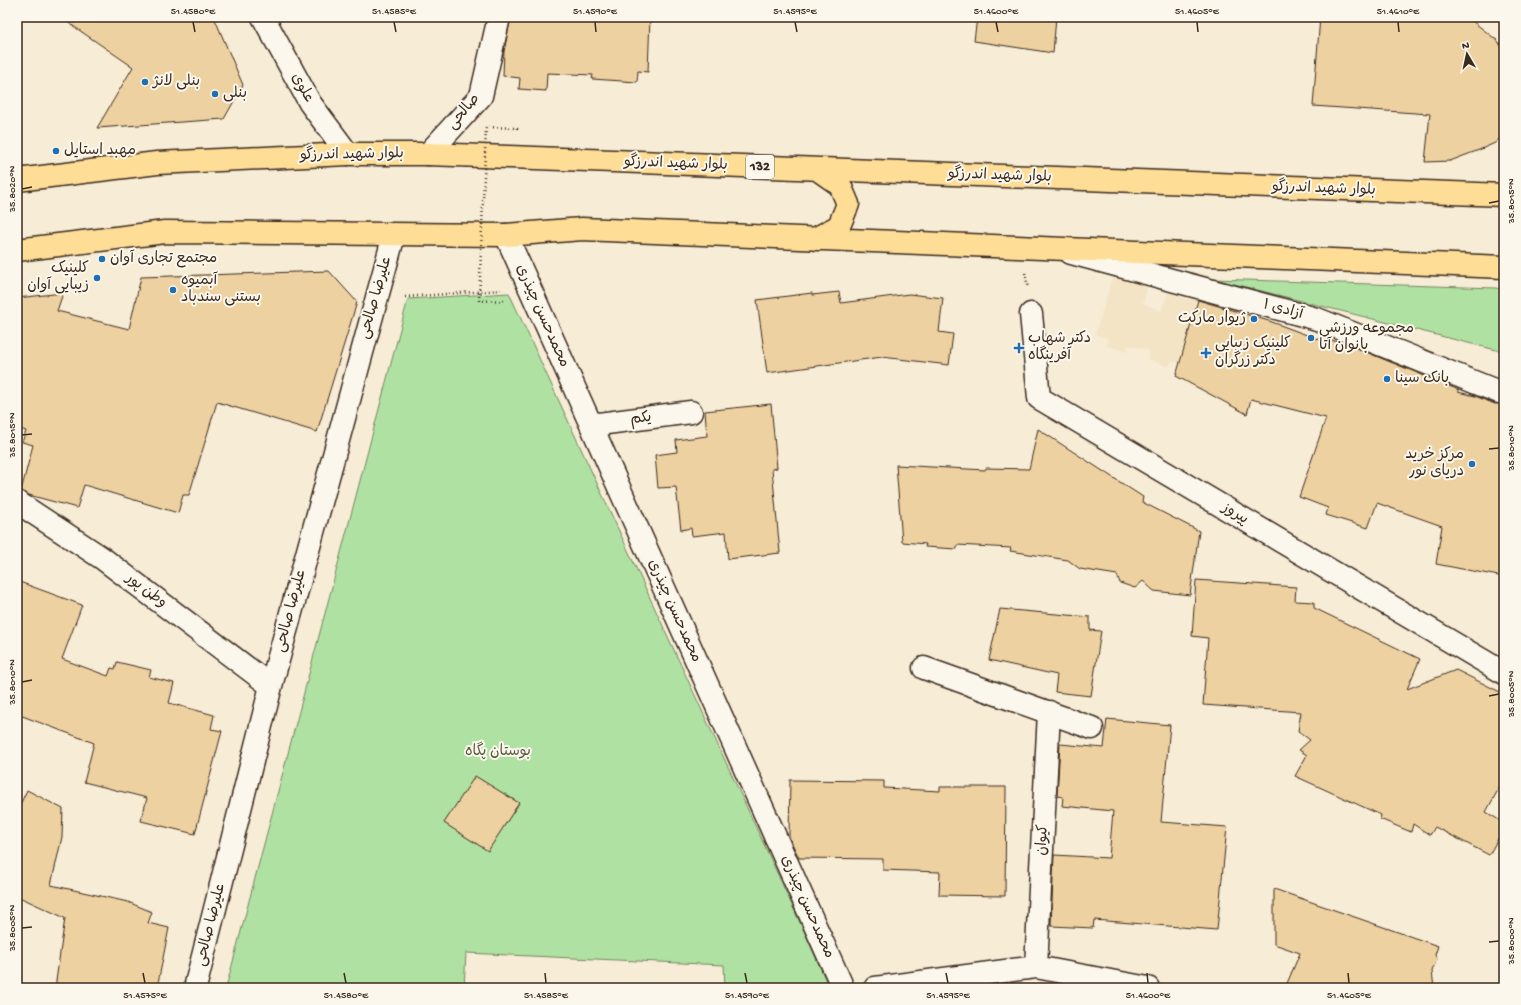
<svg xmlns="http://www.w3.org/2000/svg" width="1521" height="1005" viewBox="0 0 1521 1005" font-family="'Gochi Hand','Playpen Sans Arabic',sans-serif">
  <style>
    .built { fill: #f4e4c6 }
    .green { fill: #afe1a2; stroke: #758660 }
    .building { fill: #eed1a1; stroke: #3b2a1e }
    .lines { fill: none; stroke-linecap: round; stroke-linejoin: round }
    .minor-casing { stroke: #3b2a1e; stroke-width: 25 }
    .major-casing { stroke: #3b2a1e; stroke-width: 25 }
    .path { stroke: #3b2a1e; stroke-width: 2.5; stroke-dasharray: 1 3; stroke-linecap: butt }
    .minor { stroke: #fbf7ec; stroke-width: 22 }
    .major { stroke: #fedd96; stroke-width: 22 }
    .path-bridge { stroke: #3b2a1e; stroke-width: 2.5; stroke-dasharray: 1 3; stroke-linecap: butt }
    .ticks { fill: none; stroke: #3b2a1e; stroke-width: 1.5 }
    .poi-dot { fill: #1f6fb2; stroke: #fbf7ec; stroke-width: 1.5 }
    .labels { text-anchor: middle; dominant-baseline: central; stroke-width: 4; stroke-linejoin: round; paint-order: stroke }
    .shield { fill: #fbf7ec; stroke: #75685c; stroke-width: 1 }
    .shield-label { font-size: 14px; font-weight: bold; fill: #3b2a1e }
    .poi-label { font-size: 15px; fill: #3b2a1e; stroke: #fbf7ec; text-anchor: start }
    .street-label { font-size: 15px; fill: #3b2a1e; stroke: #fbf7ec }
    .park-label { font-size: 15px; fill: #58583f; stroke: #fbf7ec }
    .neatline { fill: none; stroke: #3b2a1e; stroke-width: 1.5 }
    .ticks-label { font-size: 10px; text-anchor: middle; fill: #3b2a1e }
  </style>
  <rect width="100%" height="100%" fill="#f7ecd6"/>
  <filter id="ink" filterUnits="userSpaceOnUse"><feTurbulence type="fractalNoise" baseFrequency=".025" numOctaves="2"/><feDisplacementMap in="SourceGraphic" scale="8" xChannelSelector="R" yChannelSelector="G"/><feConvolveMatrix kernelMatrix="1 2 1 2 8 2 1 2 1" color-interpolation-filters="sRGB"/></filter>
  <g filter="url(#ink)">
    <path class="built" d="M 1113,275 L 1148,285 L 1143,303 L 1161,311 L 1169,290 L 1198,298 L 1180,364 L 1172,361 L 1168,367 L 1148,359 L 1148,350 L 1128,345 L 1127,351 L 1107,346 L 1108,339 L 1095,334 Z"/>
    <path class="green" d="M 1214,279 L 1496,288 L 1504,290 L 1504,352 Z
      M 509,293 L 809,942 L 829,988 L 725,988 L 724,965 L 466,953 L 464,988 L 226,988 L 408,299 Z"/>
    <path class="building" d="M 60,17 L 214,17 L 243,85 L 224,119 L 97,128 L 133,67 Z
      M 511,17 L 560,20 L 560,17 L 650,17 L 648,72 L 638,71 L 637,82 L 592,79 L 593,75 L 547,73 L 546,91 L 519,89 L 520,78 L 503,76 L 504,51 Z
      M 977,17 L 1056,17 L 1053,53 L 974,41 Z
      M 1320,17 L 1467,17 L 1498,41 L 1504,51 L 1503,135 L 1495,143 L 1479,150 L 1450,161 L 1425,162 L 1430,114 L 1313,106 Z
      M 329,271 L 357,302 L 317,432 L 217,402 L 189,495 L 183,495 L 178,513 L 84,485 L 77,508 L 29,495 L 21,491 L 33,445 L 22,442 L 26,431 L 17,428 L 17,298 L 63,293 L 57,311 L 129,329 L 141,277 Z
      M 839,292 L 841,303 L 909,294 L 943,298 L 939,332 L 953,334 L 949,365 L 882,357 L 767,373 L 757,300 L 812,293 L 812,295 Z
      M 1198,300 L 1272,322 L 1323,341 L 1324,339 L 1344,343 L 1459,390 L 1458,392 L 1475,396 L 1495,404 L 1504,403 L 1504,577 L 1436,564 L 1442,526 L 1377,503 L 1368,528 L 1326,515 L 1328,508 L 1299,497 L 1326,418 L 1251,399 L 1247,414 L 1176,376 Z
      M 771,404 L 777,468 L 772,469 L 780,553 L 728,559 L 726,532 L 692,536 L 691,528 L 681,530 L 676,487 L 658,488 L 655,455 L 677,452 L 676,440 L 707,436 L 705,411 Z
      M 1038,429 L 1143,497 L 1142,502 L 1199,531 L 1190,595 L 1154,591 L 1143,581 L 1135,588 L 1120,583 L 1117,575 L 1080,569 L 1068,560 L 1010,551 L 1011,548 L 957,545 L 957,549 L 925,547 L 926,544 L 902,542 L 896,465 L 985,470 L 986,468 L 1029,469 Z
      M 1196,580 L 1296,587 L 1295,601 L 1314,602 L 1314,608 L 1420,659 L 1407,689 L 1456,670 L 1504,694 L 1504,779 L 1486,812 L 1504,823 L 1504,828 L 1489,855 L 1435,827 L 1430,835 L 1413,824 L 1411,832 L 1380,819 L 1381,815 L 1295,776 L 1307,755 L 1299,750 L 1310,740 L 1298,731 L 1301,712 L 1203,705 L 1208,638 L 1192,636 Z
      M 17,581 L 82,605 L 62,659 L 108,676 L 111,668 L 115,669 L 117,662 L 151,670 L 149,677 L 174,683 L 169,703 L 214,715 L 211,729 L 222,731 L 195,834 L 141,821 L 147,798 L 84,782 L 94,743 L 17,714 Z
      M 1000,609 L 1090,617 L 1090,630 L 1101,631 L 1091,696 L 1055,692 L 1057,675 L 989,660 Z
      M 1107,719 L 1170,725 L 1161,822 L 1227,827 L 1217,930 L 1094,920 L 1093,928 L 1051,926 L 1054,855 L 1109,858 L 1113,811 L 1062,806 L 1063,797 L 1057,796 L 1060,744 L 1104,748 Z
      M 475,776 L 519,803 L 488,851 L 444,823 Z
      M 790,780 L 884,781 L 884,788 L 940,791 L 940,787 L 1006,787 L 1005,896 L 939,895 L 940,872 L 883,870 L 883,859 L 799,858 L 789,837 Z
      M 27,790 L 63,809 L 62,837 L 51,885 L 128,902 L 152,912 L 148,923 L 169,928 L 157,988 L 55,988 L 65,918 L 17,896 L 17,811 Z
      M 1274,889 L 1438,946 L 1435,955 L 1437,959 L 1432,971 L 1434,988 L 1285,988 L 1300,953 L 1274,944 Z"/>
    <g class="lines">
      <g class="minor-casing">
        <path id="minor" d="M 263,17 L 310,103 L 348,154
          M 428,154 L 481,96 L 499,17
          M 506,235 L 843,988
          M 1071,253 L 1317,319 L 1499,392
          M 1031,314 L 1039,398 L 1504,673
          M 591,425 L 691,412
          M 17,502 L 102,558 L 271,686
          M 924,668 L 1092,728
          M 1036,967 L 1049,712
          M 195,988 L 271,686 L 394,235
          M 875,988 L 1036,967 L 1148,988"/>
      </g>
      <g class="major-casing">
        <path id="major" d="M 17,180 L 157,163 L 348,154 L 428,154 L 1504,195
          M 815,239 L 839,226 L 848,204 L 840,185 L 817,169
          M 17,250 L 165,232 L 506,235 L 582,229 L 1504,267"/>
      </g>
      <path class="path" d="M 489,127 L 517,128 L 517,132
        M 1025,273 L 1028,288
        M 405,297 L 501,290
        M 479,301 L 507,300"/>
      <use href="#minor" class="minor"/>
      <use href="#major" class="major"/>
      <path class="path-bridge" d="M 479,301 L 486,127"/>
    </g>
  </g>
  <path class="ticks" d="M 193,22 L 195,32M 394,22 L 396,32M 595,22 L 596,32M 795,22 L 797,32M 996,22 L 998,32M 1197,22 L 1198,32M 1398,22 L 1399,32M 22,189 L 32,187M 1489,203 L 1499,201M 22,435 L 32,434M 1489,449 L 1499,448M 22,682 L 32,680M 1489,696 L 1499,694M 22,928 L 32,927M 1489,942 L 1499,941M 143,973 L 145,983M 344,973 L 346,983M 545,973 L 546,983M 745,973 L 747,983M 946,973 L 948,983M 1147,973 L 1148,983M 1348,973 L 1349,983"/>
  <g class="poi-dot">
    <circle cx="145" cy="82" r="4"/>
    <circle cx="215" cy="94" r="4"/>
    <circle cx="56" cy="151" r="4"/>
    <circle cx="102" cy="259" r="4"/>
    <circle cx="97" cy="278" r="4"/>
    <circle cx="173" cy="290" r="4"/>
    <circle cx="1254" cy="319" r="4"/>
    <circle cx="1311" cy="338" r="4"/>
    <path d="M1017 342h4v4h4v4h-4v4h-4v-4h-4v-4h4z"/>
    <path d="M1204 347h4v4h4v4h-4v4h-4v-4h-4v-4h4z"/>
    <circle cx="1387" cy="379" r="4"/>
    <circle cx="1472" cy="464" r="4"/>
  </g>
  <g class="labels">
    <rect class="shield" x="746" y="155" width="28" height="24" rx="3"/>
    <g class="shield-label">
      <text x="760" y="167">132</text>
    </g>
    <g class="poi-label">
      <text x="153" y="82">بنلی لانژ</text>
      <text x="223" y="94">بنلی</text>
      <text x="64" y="151">مهبد استایل</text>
      <text x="110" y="259">مجتمع تجاری آوان</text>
      <text x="89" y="269" text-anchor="end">کلینیک<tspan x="89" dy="17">زیبایی آوان</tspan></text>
      <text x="181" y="281">آبمیوه<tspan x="181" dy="17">بستنی سندباد</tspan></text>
      <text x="1246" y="319" text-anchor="end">ژیوار مارکت</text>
      <text x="1319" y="329">مجموعه ورزشی<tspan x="1319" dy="17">بانوان آتا</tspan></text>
      <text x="1028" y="339">دکتر شهاب<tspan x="1028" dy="17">آفرینگاه</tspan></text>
      <text x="1215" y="344">کلینیک زیبایی<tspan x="1215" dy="17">دکتر زرگران</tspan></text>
      <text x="1395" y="379">بانک سینا</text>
      <text x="1464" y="455" text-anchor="end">مرکز خرید<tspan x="1464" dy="17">دریای نور</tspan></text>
    </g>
    <g class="street-label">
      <text transform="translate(302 88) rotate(60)">علوی</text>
      <text transform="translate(464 112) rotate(-50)">صالحی</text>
      <text transform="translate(352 155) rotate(-1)">بلوار شهید اندرزگو</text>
      <text transform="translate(676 164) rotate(2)">بلوار شهید اندرزگو</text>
      <text transform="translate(1000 176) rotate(2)">بلوار شهید اندرزگو</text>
      <text transform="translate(1324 189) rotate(2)">بلوار شهید اندرزگو</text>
      <text transform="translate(376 298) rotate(-74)">علیرضا صالحی</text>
      <text transform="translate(1283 310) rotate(15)">آزادی ۱</text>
      <text transform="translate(542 316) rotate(66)">محمدحسن چیذری</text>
      <text transform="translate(641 419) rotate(-7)">یکم</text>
      <text transform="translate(1235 514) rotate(31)">پیروز</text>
      <text transform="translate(146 591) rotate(37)">وطن پور</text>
      <text transform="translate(291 611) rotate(-75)">علیرضا صالحی</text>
      <text transform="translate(674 611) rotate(66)">محمدحسن چیذری</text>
      <text transform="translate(1043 840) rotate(-87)">کیوان</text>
      <text transform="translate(807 907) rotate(66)">محمدحسن چیذری</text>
      <text transform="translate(211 925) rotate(-76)">علیرضا صالحی</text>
    </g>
    <g class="park-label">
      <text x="498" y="752">بوستان پگاه</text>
    </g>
  </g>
  <rect width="1521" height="1005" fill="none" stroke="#fbf7ec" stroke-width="44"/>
  <g transform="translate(1467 54) rotate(351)" stroke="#fbf7ec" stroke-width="3" paint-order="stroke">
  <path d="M0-3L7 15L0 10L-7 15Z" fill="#3b2a1e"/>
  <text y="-6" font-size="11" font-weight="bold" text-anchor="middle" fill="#3b2a1e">N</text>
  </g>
  <rect x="22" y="22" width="1477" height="961" class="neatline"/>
  <g class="ticks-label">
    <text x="193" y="14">51.4580°E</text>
    <text x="394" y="14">51.4585°E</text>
    <text x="595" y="14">51.4590°E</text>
    <text x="795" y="14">51.4595°E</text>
    <text x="996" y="14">51.4600°E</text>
    <text x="1197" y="14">51.4605°E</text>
    <text x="1398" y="14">51.4610°E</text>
    <text transform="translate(11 189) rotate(-90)" y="4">35.8020°N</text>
    <text transform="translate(1510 201) rotate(-90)" y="4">35.8015°N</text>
    <text transform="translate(11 435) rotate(-90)" y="4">35.8015°N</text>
    <text transform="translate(1510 448) rotate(-90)" y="4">35.8010°N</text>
    <text transform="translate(11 682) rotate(-90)" y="4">35.8010°N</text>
    <text transform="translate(1510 694) rotate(-90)" y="4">35.8005°N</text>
    <text transform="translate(11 928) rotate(-90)" y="4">35.8005°N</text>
    <text transform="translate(1510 941) rotate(-90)" y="4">35.8000°N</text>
    <text x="145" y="998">51.4575°E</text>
    <text x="346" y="998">51.4580°E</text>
    <text x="546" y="998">51.4585°E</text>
    <text x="747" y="998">51.4590°E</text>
    <text x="948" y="998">51.4595°E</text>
    <text x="1148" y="998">51.4600°E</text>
    <text x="1349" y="998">51.4605°E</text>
  </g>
</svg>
